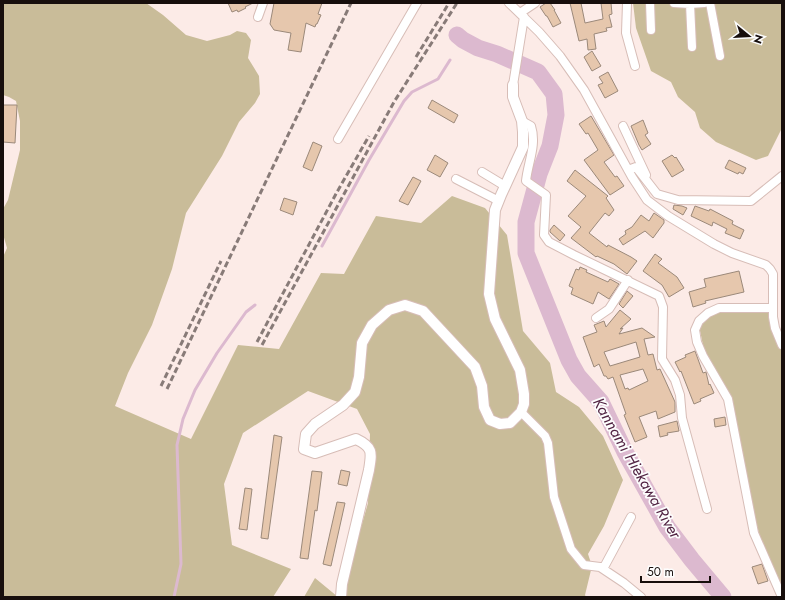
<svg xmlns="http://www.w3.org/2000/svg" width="785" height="600" viewBox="0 0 785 600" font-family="Jost,sans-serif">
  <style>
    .forest { fill: #c9bc99 }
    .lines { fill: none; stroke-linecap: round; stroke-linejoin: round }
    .stream { stroke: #dcb9cf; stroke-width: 3 }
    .river { stroke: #dcb9cf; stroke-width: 17 }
    .building { fill: #e6c7ad; stroke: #9b897a; fill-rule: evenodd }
    .minor-casing { stroke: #d7bdb7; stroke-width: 10 }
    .tertiary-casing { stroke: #d7bdb7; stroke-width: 12 }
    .minor { stroke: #fff; stroke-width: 8 }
    .tertiary { stroke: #fff; stroke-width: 10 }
    .rail { stroke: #887b78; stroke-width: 3; stroke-dasharray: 6 3; stroke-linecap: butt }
    .labels { text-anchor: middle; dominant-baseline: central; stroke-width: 3.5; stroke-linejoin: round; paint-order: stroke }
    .water-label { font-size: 16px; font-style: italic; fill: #522544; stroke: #fdfdfd }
  </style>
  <rect width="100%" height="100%" fill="#fcebe7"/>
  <path class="forest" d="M 3,3 L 146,3 L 163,15 L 186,35 L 207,41 L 230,35 L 237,31 L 246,33 L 251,40 L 248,58 L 259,76 L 260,94 L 255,103 L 239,122 L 222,156 L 186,213 L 172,269 L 152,325 L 128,373 L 115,406 L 191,439 L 238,345 L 279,349 L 321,273 L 344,274 L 376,216 L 421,223 L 452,196 L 485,208 L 507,235 L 523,331 L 550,363 L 556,392 L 579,407 L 603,436 L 623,480 L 604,526 L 588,554 L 592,566 L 585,595 L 586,597 L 341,597 L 368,503 L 370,434 L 357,409 L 308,391 L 243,433 L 224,484 L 232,545 L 291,569 L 273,597 L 3,597 L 3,257 L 7,248 L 3,234 L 3,209 L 8,200 L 20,150 L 20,121 L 16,101 L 9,97 L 3,95 Z
    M 633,3 L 782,3 L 782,128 L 768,156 L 756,160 L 716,142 L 700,128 L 695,112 L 678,97 L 671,82 L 651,71 L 636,28 Z
    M 719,308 L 773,313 L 782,344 L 782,588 L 760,537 L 738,453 L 725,391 L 704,350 L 699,326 Z
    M 315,578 L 338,597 L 304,597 Z"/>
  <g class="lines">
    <path class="stream" d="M 461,44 L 463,40
      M 322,246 L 369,160 L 404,101 L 412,92 L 438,79 L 450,60
      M 174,597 L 181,564 L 177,445 L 183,419 L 195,390 L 217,353 L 246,312 L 255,305"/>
    <path class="river" d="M 457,35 L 463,40 L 478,48 L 497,54 L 538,72 L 554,94 L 556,115 L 550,146 L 539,174 L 526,222 L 526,253 L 569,360 L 578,376 L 601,402 L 625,452 L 667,527 L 692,560 L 723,597"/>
  </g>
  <path class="building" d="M 228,3 L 253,3 L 245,7 L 246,8 L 238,12 L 237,10 L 232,12 Z
    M 274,3 L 322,3 L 318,14 L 321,15 L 317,24 L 316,24 L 315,27 L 306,23 L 301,52 L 288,50 L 291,33 L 274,30 L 270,24 Z
    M 546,3 L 550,3 L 555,10 L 554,10 L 561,23 L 553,27 L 547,16 L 546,16 L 540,7 Z
    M 570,3 L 581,3 L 585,23 L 603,19 L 601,3 L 611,3 L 612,14 L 609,15 L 612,27 L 606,28 L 607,31 L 594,34 L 596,49 L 588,50 L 587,39 L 579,41 Z
    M 592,51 L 601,66 L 592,71 L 584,57 Z
    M 608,72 L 618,91 L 605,98 L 598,85 L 603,83 L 599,77 Z
    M 432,100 L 458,115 L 454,123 L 428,108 Z
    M 3,105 L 17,105 L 15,143 L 3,142 Z
    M 591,116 L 614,155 L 604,162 L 615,177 L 617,176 L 624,186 L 610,195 L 584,160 L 598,150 L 588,133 L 586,134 L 579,124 Z
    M 643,120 L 648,133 L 645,135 L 651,144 L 642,150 L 639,145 L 631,126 Z
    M 313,142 L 322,146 L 312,171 L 303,167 Z
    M 435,155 L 448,163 L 440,177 L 427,170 Z
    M 672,155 L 675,158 L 676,157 L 684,170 L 672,177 L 662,161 Z
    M 729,160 L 746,168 L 743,174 L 739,172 L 738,174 L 725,168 Z
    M 575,170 L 608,196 L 606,198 L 614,210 L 609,216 L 605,213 L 589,233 L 607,247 L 608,245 L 631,257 L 637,261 L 627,274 L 614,264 L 597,256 L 596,257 L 571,238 L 581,227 L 568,216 L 586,196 L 567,181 Z
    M 413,177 L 421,181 L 408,205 L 399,201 Z
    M 284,198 L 297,202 L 293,215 L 280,210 Z
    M 674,205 L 682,206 L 687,208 L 683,215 L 673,209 Z
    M 695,206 L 709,211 L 710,209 L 733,221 L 732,224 L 744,230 L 740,239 L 725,233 L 727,229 L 713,222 L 712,226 L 691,216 Z
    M 654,213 L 664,220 L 664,223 L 653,238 L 645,231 L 623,245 L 619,239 L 626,234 L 625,231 L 632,227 L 641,215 L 649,221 Z
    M 554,225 L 565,235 L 560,241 L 550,232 L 550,230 Z
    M 655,254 L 662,259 L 658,263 L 677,277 L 684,288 L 669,297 L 662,285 L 643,271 Z
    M 580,267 L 587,270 L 586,272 L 608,282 L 610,279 L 619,284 L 609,299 L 598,292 L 593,304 L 571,294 L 573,288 L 569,286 L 571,281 L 576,269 L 579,270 Z
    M 739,271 L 744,292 L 705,301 L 706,303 L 693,307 L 689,292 L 706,287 L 704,279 Z
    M 627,291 L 633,296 L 623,308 L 619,304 Z
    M 620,310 L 631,319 L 620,329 L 623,328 L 619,334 L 642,328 L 655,337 L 644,339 L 648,355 L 653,354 L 657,370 L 660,369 L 675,402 L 675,412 L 658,419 L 656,411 L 639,417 L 647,437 L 635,442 L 624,415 L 626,414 L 613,377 L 608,379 L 606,376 L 604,376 L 599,364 L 594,367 L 583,337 L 597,332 L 594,325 L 604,321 L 606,327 ZM 636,342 L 640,357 L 610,366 L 604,352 ZM 643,369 L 648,381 L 629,390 L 628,388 L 625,389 L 620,375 Z
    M 695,351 L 703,373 L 706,372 L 709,385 L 710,384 L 714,393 L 700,399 L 701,401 L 694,404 L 681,371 L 680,372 L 675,362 L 686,357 L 685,355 Z
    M 725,417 L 726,425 L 715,427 L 714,419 Z
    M 677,421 L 679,431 L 667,433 L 668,435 L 660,437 L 658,426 Z
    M 274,435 L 282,437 L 268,539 L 261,538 Z
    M 341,470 L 350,472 L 347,486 L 338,484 Z
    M 312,471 L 322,472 L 317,511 L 315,510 L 308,559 L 300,558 Z
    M 245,488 L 252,489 L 247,530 L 239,529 Z
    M 337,502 L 345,503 L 331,566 L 323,564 Z
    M 762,564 L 768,581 L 758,584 L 752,567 Z"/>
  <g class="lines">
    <g class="minor-casing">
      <path id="minor" d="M 509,3 L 539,32 L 560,56 L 584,90 L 632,177 L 647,200 L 668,216 L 714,244 L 732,253 L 766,265 L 770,269 L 773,274 L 773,317 L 775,328 L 782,345
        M 627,3 L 626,33 L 635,66
        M 650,3 L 651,30
        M 674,3 L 690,4 L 704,3
        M 710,3 L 720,56
        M 690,4 L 692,47
        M 520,13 L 535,3
        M 258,17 L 263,3
        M 513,85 L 524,17
        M 522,121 L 531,126 C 537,145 528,162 526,181 L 546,195 L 544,235 L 549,242 L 574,255 L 659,296 L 663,307 L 662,359 L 675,380 L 680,395 L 682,418 L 707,509
        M 623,126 L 646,175
        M 338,139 L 417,3
        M 628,170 L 636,167 L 657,194 L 678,200 L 751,201 L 782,176
        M 482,172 L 505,186
        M 456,179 L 499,201
        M 773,308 L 719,308 L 708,313 L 699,321 L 695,330 L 697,342 L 703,356 L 728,399 L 754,533 L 782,597
        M 596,318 L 609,309 L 628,280
        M 521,412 L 545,436 L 548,443 L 554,497 L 571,549 L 584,565 L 600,567 L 624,583 L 641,597
        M 603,569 L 631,517"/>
    </g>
    <g class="tertiary-casing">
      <path id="tertiary" d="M 341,597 L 342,584 L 369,470 C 372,452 373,447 356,439 L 315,453 L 304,449 L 306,434 L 315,424 L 343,405 L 355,392 L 359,377 L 362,343 L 372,325 L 389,310 L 405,305 L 423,311 L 475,367 L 482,386 L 484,407 L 490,420 L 500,424 L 510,423 L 521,412 L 524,404 L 524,394 L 520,370 L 495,319 L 489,294 L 495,210 L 501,195 L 523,147 L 523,132 L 522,121 L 513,97 L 513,85"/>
    </g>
    <use href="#minor" class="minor"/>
    <use href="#tertiary" class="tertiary"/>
    <path class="rail" d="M 416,57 L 449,3
      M 257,342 L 337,192 L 369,136
      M 262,345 L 394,102 L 457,3
      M 161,386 L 221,261
      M 167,389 L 351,3"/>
  </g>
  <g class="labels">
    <g class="water-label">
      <text transform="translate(637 468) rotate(60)">Kannami Hiekawa River</text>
    </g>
  </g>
  <rect width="785" height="600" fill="none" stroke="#170e0c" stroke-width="8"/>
  <g transform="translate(749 36) rotate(108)" stroke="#fdfdfd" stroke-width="3" paint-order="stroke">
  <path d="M0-3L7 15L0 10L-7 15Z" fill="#170e0c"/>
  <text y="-6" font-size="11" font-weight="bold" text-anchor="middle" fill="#170e0c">N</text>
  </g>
  <path d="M641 576v6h69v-6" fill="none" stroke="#170e0c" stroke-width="2"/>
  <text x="647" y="576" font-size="12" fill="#170e0c" stroke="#fdfdfd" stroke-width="3" paint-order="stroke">50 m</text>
</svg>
